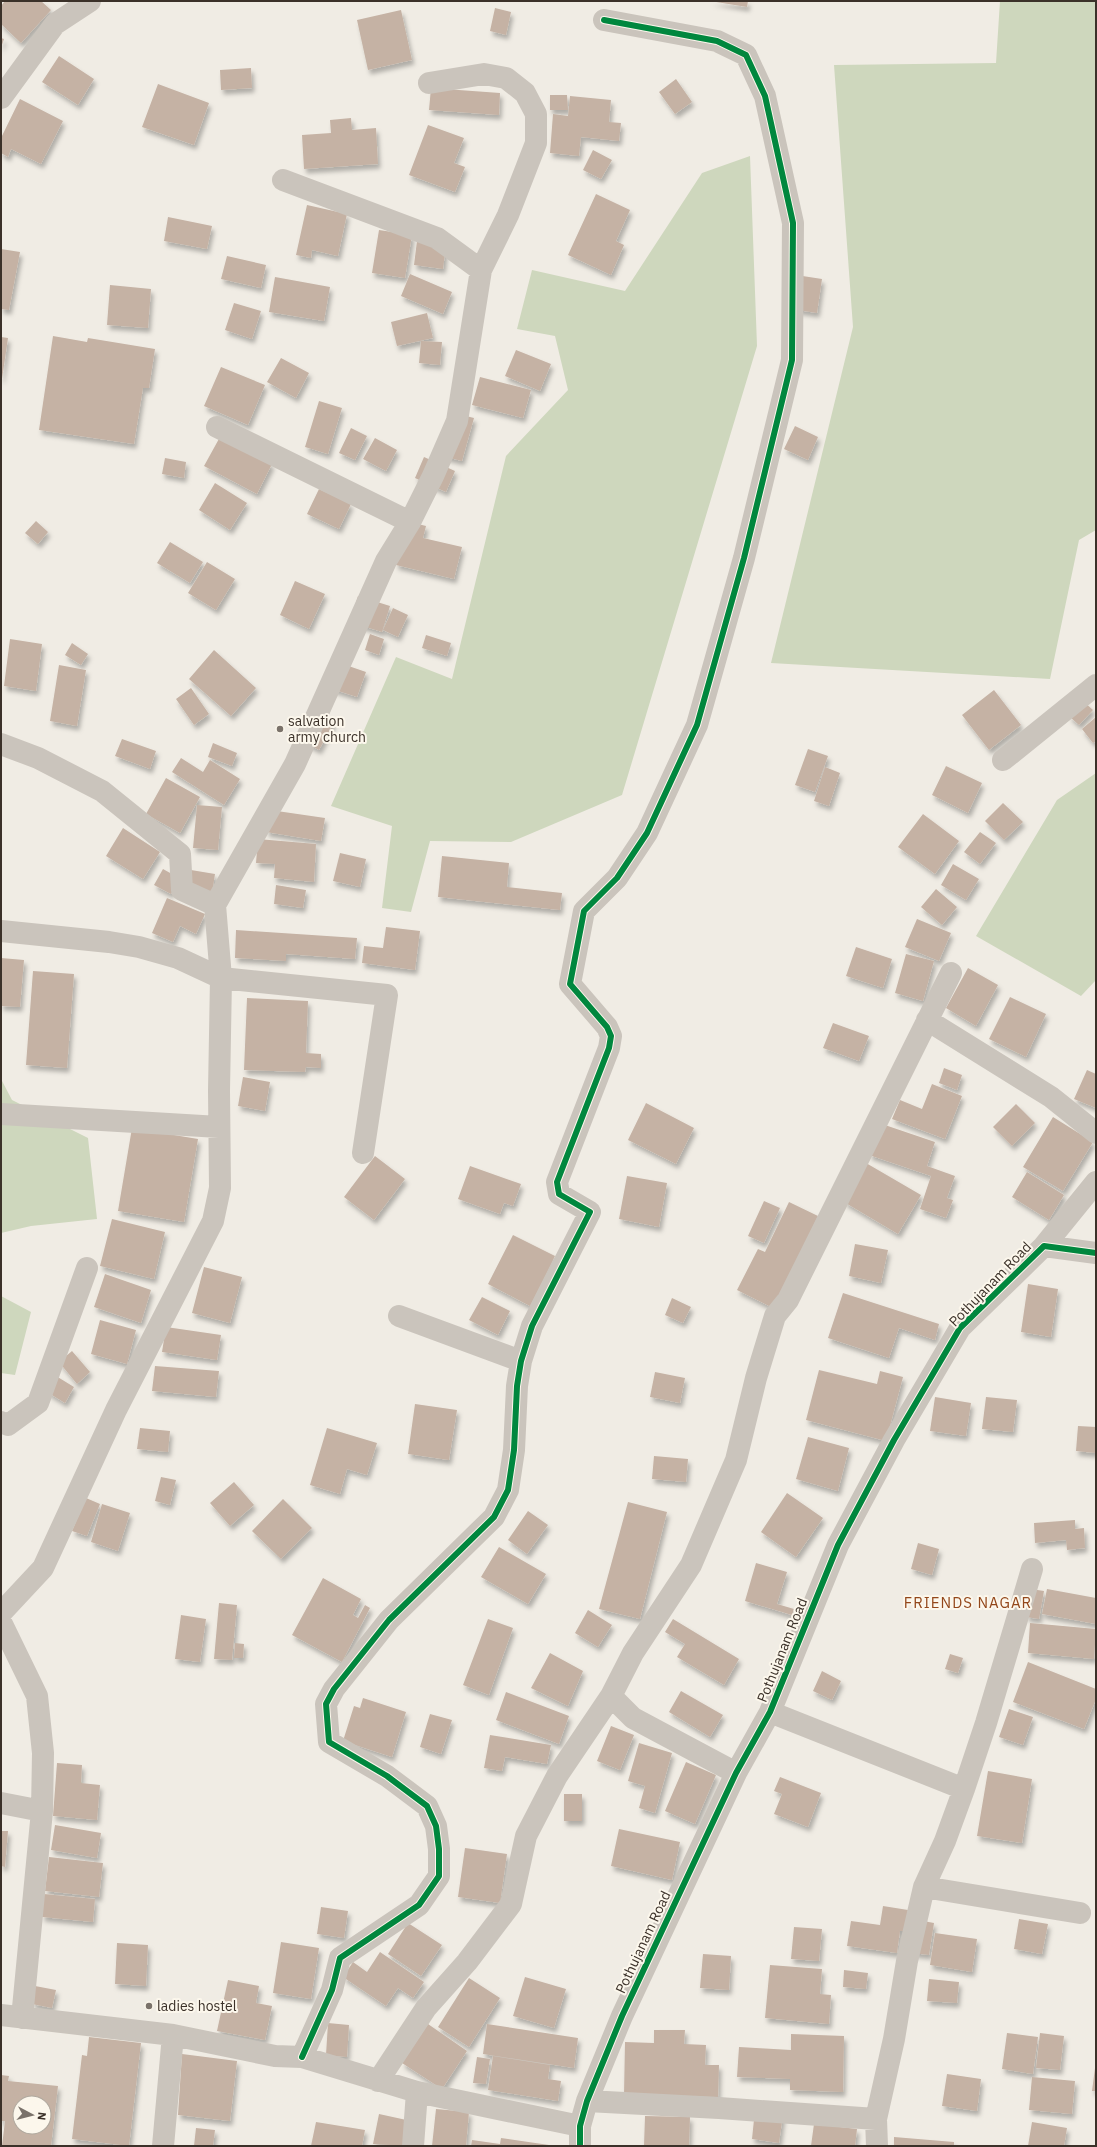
<svg xmlns="http://www.w3.org/2000/svg" width="1097" height="2147" viewBox="0 0 1097 2147" font-family="'IBM Plex Sans',sans-serif">
  <style>
    .green { fill: #ced7bd }
    .building { fill: #c5b2a4; fill-rule: evenodd; filter: url(#shadow) }
    .lines { fill: none; stroke-linecap: round; stroke-linejoin: round }
    .minor { stroke: #cac4bc; stroke-width: 22 }
    .cycleway-casing { stroke: #fcf7ec; stroke-width: 8 }
    .cycleway { stroke: #00873e; stroke-width: 6 }
    .poi-dot { fill: #7a726a; stroke: #fcf7ec; stroke-width: 1.5 }
    .labels { text-anchor: middle; dominant-baseline: central; stroke-width: 4; stroke-linejoin: round; paint-order: stroke }
    .poi-label { font-size: 14px; fill: #3b3129; stroke: #fcf7ec; text-anchor: start }
    .street-label { font-size: 14px; fill: #3b3129; stroke: #fcf7ec }
    .neighbourhood-label { font-size: 15px; letter-spacing: 1px; fill: #93471a; stroke: #fcf7ec }
  </style>
  <defs>
    <filter id="shadow"><feDropShadow dx="2.5" dy="4.5" stdDeviation="2" flood-color="#0004"/></filter>
  </defs>
  <rect width="100%" height="100%" fill="#f0ece4"/>
  <path class="green" d="M 1000,1 L 1096,1 L 1096,530 L 1079,540 L 1050,679 L 771,663 L 853,327 L 834,65 L 996,63 Z
    M 750,156 L 757,346 L 622,795 L 511,842 L 430,841 L 411,912 L 382,908 L 392,826 L 331,806 L 396,657 L 452,679 L 506,456 L 568,390 L 555,336 L 517,329 L 532,270 L 625,291 L 702,173 Z
    M 1096,773 L 1096,980 L 1081,996 L 976,936 L 1057,800 Z
    M 1,1079 L 12,1100 L 88,1138 L 97,1219 L 31,1226 L 1,1233 Z
    M 1,1296 L 31,1312 L 15,1375 L 1,1373 Z"/>
  <path class="building" d="M 5,1 L 41,1 L 51,10 L 21,43 L 1,24 L 1,6 Z
    M 710,1 L 748,1 L 747,7 Z
    M 495,8 L 511,12 L 506,35 L 490,31 Z
    M 401,10 L 412,60 L 368,70 L 357,20 Z
    M 1,38 L 4,39 L 1,48 Z
    M 59,56 L 94,79 L 78,105 L 42,82 Z
    M 251,68 L 252,88 L 221,90 L 220,70 Z
    M 676,79 L 692,102 L 675,114 L 659,92 Z
    M 158,84 L 209,103 L 194,145 L 142,127 Z
    M 431,88 L 500,93 L 499,115 L 429,110 Z
    M 550,95 L 567,95 L 568,110 L 550,110 Z
    M 570,96 L 611,100 L 609,122 L 621,123 L 619,141 L 581,137 L 579,156 L 550,153 L 553,114 L 568,116 Z
    M 20,99 L 63,121 L 41,164 L 11,149 L 8,157 L 1,153 L 1,138 Z
    M 351,118 L 352,130 L 376,128 L 378,164 L 304,169 L 302,135 L 331,133 L 330,120 Z
    M 428,125 L 464,138 L 454,163 L 465,167 L 455,192 L 409,175 Z
    M 593,150 L 612,160 L 601,179 L 583,170 Z
    M 596,194 L 630,210 L 616,241 L 624,245 L 611,275 L 568,255 Z
    M 307,205 L 347,214 L 338,256 L 312,250 L 311,258 L 296,255 Z
    M 168,217 L 212,226 L 207,249 L 164,241 Z
    M 379,230 L 412,235 L 405,278 L 372,273 Z
    M 417,241 L 446,245 L 443,269 L 414,265 Z
    M 1,249 L 20,252 L 9,310 L 1,309 Z
    M 227,256 L 266,265 L 261,288 L 221,279 Z
    M 410,274 L 452,292 L 443,314 L 401,296 Z
    M 796,275 L 822,279 L 817,313 L 791,309 Z
    M 275,277 L 330,287 L 324,321 L 269,312 Z
    M 110,285 L 151,289 L 148,328 L 107,325 Z
    M 234,303 L 261,311 L 252,339 L 225,330 Z
    M 427,313 L 433,338 L 397,346 L 391,322 Z
    M 53,336 L 87,342 L 88,338 L 155,349 L 149,388 L 143,388 L 134,444 L 39,430 Z
    M 1,337 L 8,338 L 2,379 L 1,379 Z
    M 421,341 L 442,342 L 440,365 L 419,363 Z
    M 516,350 L 551,364 L 540,391 L 505,376 Z
    M 281,358 L 309,373 L 296,398 L 267,382 Z
    M 221,367 L 265,385 L 248,425 L 204,406 Z
    M 480,377 L 531,390 L 523,418 L 472,405 Z
    M 319,401 L 342,408 L 328,454 L 305,447 Z
    M 454,413 L 474,418 L 462,461 L 442,456 Z
    M 795,426 L 818,437 L 808,460 L 784,449 Z
    M 351,428 L 367,436 L 355,460 L 339,453 Z
    M 220,437 L 272,464 L 257,494 L 204,466 Z
    M 375,438 L 397,450 L 386,471 L 363,459 Z
    M 424,457 L 455,471 L 446,492 L 415,478 Z
    M 165,458 L 186,462 L 184,478 L 162,474 Z
    M 215,483 L 247,503 L 230,530 L 199,510 Z
    M 319,489 L 351,504 L 339,529 L 307,514 Z
    M 398,519 L 426,526 L 423,538 L 462,547 L 454,579 L 396,565 Z
    M 36,521 L 48,532 L 38,544 L 25,533 Z
    M 170,542 L 203,562 L 190,583 L 157,563 Z
    M 207,562 L 235,579 L 216,610 L 188,593 Z
    M 295,581 L 325,594 L 309,629 L 280,615 Z
    M 358,596 L 390,606 L 382,632 L 350,622 Z
    M 393,608 L 408,615 L 398,637 L 383,630 Z
    M 370,634 L 384,639 L 379,655 L 365,650 Z
    M 426,635 L 451,643 L 447,656 L 422,648 Z
    M 10,639 L 42,644 L 36,691 L 4,686 Z
    M 72,643 L 88,654 L 81,665 L 65,655 Z
    M 214,650 L 256,688 L 231,716 L 189,679 Z
    M 334,661 L 366,672 L 357,697 L 326,687 Z
    M 59,665 L 86,670 L 77,726 L 50,721 Z
    M 191,688 L 209,714 L 194,725 L 176,699 Z
    M 994,690 L 1021,725 L 989,750 L 962,715 Z
    M 1083,701 L 1093,710 L 1079,725 L 1069,716 Z
    M 314,711 L 334,722 L 319,750 L 300,740 Z
    M 1096,717 L 1096,741 L 1093,743 L 1082,729 Z
    M 122,739 L 156,751 L 150,769 L 115,756 Z
    M 213,743 L 237,753 L 232,766 L 208,757 Z
    M 808,749 L 828,756 L 815,792 L 795,785 Z
    M 181,758 L 203,772 L 210,760 L 240,779 L 224,805 L 172,772 Z
    M 946,766 L 982,783 L 968,813 L 932,795 Z
    M 825,767 L 840,773 L 829,806 L 814,801 Z
    M 166,778 L 200,797 L 180,833 L 146,814 Z
    M 1003,803 L 1023,822 L 1004,840 L 985,821 Z
    M 197,805 L 222,807 L 218,850 L 193,848 Z
    M 270,810 L 325,818 L 321,841 L 266,832 Z
    M 923,814 L 959,841 L 935,874 L 898,847 Z
    M 123,828 L 160,852 L 143,879 L 106,856 Z
    M 980,832 L 996,843 L 980,864 L 964,852 Z
    M 258,839 L 316,844 L 314,882 L 274,878 L 275,864 L 256,863 Z
    M 340,853 L 366,859 L 360,887 L 333,881 Z
    M 442,856 L 509,863 L 507,887 L 562,893 L 560,910 L 438,897 Z
    M 953,864 L 979,879 L 966,900 L 941,885 Z
    M 163,869 L 179,878 L 171,894 L 154,885 Z
    M 191,870 L 215,874 L 212,893 L 188,889 Z
    M 276,885 L 306,890 L 303,908 L 274,904 Z
    M 936,889 L 957,907 L 942,925 L 921,907 Z
    M 167,898 L 205,914 L 196,934 L 180,926 L 173,942 L 152,933 Z
    M 917,919 L 951,933 L 939,961 L 905,947 Z
    M 386,927 L 420,931 L 415,970 L 362,963 L 364,946 L 383,948 Z
    M 236,930 L 357,938 L 355,959 L 286,954 L 286,961 L 235,958 Z
    M 856,947 L 892,959 L 883,988 L 846,976 Z
    M 906,954 L 934,961 L 923,1001 L 895,993 Z
    M 1,958 L 24,960 L 20,1007 L 1,1006 Z
    M 968,968 L 998,985 L 976,1026 L 946,1008 Z
    M 33,971 L 74,974 L 67,1068 L 26,1065 Z
    M 1010,997 L 1046,1014 L 1026,1057 L 989,1039 Z
    M 247,998 L 308,1001 L 306,1053 L 321,1054 L 321,1068 L 306,1067 L 305,1072 L 244,1070 Z
    M 833,1023 L 869,1036 L 859,1061 L 823,1048 Z
    M 944,1068 L 962,1075 L 957,1090 L 939,1083 Z
    M 1087,1070 L 1096,1074 L 1096,1108 L 1074,1099 Z
    M 243,1077 L 270,1082 L 265,1111 L 238,1106 Z
    M 932,1084 L 962,1096 L 945,1139 L 892,1119 L 900,1100 L 922,1109 Z
    M 646,1103 L 694,1128 L 676,1164 L 628,1140 Z
    M 1016,1104 L 1035,1123 L 1012,1146 L 993,1127 Z
    M 1053,1117 L 1093,1142 L 1063,1191 L 1023,1167 Z
    M 879,1123 L 935,1142 L 927,1166 L 955,1176 L 947,1198 L 953,1200 L 946,1218 L 920,1209 L 931,1176 L 869,1155 Z
    M 132,1128 L 198,1139 L 184,1222 L 118,1211 Z
    M 375,1156 L 405,1179 L 374,1220 L 344,1197 Z
    M 866,1163 L 921,1195 L 898,1234 L 844,1202 Z
    M 470,1166 L 521,1184 L 513,1206 L 504,1203 L 500,1214 L 458,1199 Z
    M 1027,1172 L 1064,1195 L 1049,1220 L 1012,1197 Z
    M 627,1176 L 667,1183 L 659,1227 L 619,1219 Z
    M 764,1201 L 780,1208 L 764,1243 L 748,1236 Z
    M 789,1202 L 818,1216 L 773,1308 L 737,1290 L 758,1249 L 765,1252 Z
    M 112,1219 L 165,1232 L 154,1279 L 100,1266 Z
    M 513,1235 L 555,1256 L 530,1306 L 488,1284 Z
    M 855,1244 L 888,1250 L 881,1283 L 849,1276 Z
    M 204,1267 L 242,1277 L 230,1323 L 192,1313 Z
    M 105,1274 L 151,1290 L 141,1323 L 94,1307 Z
    M 1028,1284 L 1058,1289 L 1051,1337 L 1021,1332 Z
    M 843,1293 L 939,1324 L 935,1340 L 899,1328 L 889,1358 L 828,1338 Z
    M 482,1297 L 510,1311 L 498,1335 L 469,1320 Z
    M 672,1298 L 691,1307 L 683,1323 L 665,1315 Z
    M 100,1320 L 136,1330 L 127,1364 L 91,1354 Z
    M 166,1327 L 221,1335 L 217,1360 L 162,1352 Z
    M 72,1351 L 90,1372 L 77,1384 L 59,1362 Z
    M 155,1366 L 219,1371 L 216,1397 L 152,1391 Z
    M 819,1370 L 877,1384 L 880,1371 L 903,1377 L 886,1441 L 806,1420 Z
    M 655,1372 L 685,1378 L 680,1403 L 650,1397 Z
    M 56,1376 L 74,1387 L 65,1403 L 47,1392 Z
    M 935,1397 L 971,1403 L 966,1436 L 930,1431 Z
    M 986,1397 L 1017,1400 L 1013,1432 L 982,1429 Z
    M 415,1404 L 457,1410 L 449,1460 L 408,1454 Z
    M 1078,1426 L 1096,1427 L 1096,1453 L 1076,1451 Z
    M 140,1428 L 170,1431 L 168,1452 L 137,1449 Z
    M 327,1428 L 377,1443 L 367,1475 L 347,1469 L 340,1494 L 310,1485 Z
    M 808,1437 L 849,1448 L 838,1491 L 796,1479 Z
    M 654,1456 L 688,1459 L 686,1482 L 652,1479 Z
    M 161,1477 L 176,1480 L 170,1505 L 155,1501 Z
    M 234,1482 L 254,1505 L 230,1526 L 210,1503 Z
    M 787,1493 L 823,1518 L 796,1557 L 761,1532 Z
    M 86,1498 L 100,1504 L 87,1536 L 72,1531 Z
    M 283,1499 L 312,1528 L 281,1559 L 252,1531 Z
    M 628,1502 L 667,1512 L 640,1619 L 599,1609 Z
    M 102,1504 L 130,1513 L 118,1551 L 91,1542 Z
    M 528,1511 L 548,1525 L 527,1554 L 508,1540 Z
    M 1075,1520 L 1075,1529 L 1084,1528 L 1085,1548 L 1067,1550 L 1066,1540 L 1035,1543 L 1034,1523 Z
    M 918,1543 L 939,1549 L 932,1575 L 911,1569 Z
    M 499,1547 L 546,1574 L 528,1604 L 481,1577 Z
    M 756,1563 L 787,1572 L 777,1604 L 794,1609 L 792,1615 L 745,1601 Z
    M 323,1578 L 361,1599 L 353,1615 L 358,1618 L 365,1605 L 370,1608 L 342,1662 L 292,1635 Z
    M 1031,1589 L 1044,1591 L 1039,1619 L 1026,1617 Z
    M 1047,1589 L 1096,1598 L 1096,1624 L 1042,1614 Z
    M 219,1603 L 237,1605 L 232,1660 L 214,1659 Z
    M 588,1610 L 612,1625 L 598,1647 L 575,1633 Z
    M 181,1615 L 206,1619 L 200,1662 L 175,1659 Z
    M 488,1619 L 513,1628 L 489,1695 L 463,1685 Z
    M 673,1619 L 739,1659 L 724,1685 L 677,1657 L 685,1644 L 665,1632 Z
    M 1030,1623 L 1096,1629 L 1094,1659 L 1028,1653 Z
    M 235,1643 L 244,1644 L 243,1658 L 234,1658 Z
    M 550,1653 L 583,1671 L 568,1706 L 531,1688 Z
    M 950,1654 L 963,1658 L 958,1673 L 945,1669 Z
    M 1028,1662 L 1096,1689 L 1096,1699 L 1084,1729 L 1013,1702 Z
    M 822,1671 L 841,1681 L 832,1700 L 813,1691 Z
    M 681,1691 L 723,1715 L 710,1737 L 669,1712 Z
    M 506,1692 L 569,1716 L 559,1744 L 496,1720 Z
    M 363,1698 L 406,1712 L 392,1757 L 343,1741 L 354,1706 L 360,1708 Z
    M 1009,1709 L 1033,1717 L 1023,1745 L 999,1737 Z
    M 430,1714 L 452,1720 L 441,1754 L 420,1747 Z
    M 611,1726 L 634,1735 L 620,1770 L 597,1761 Z
    M 490,1735 L 551,1745 L 547,1764 L 505,1757 L 502,1771 L 484,1768 Z
    M 639,1743 L 672,1753 L 655,1813 L 639,1808 L 645,1786 L 628,1781 Z
    M 686,1762 L 716,1775 L 695,1824 L 665,1811 Z
    M 57,1763 L 82,1765 L 81,1783 L 100,1785 L 97,1820 L 53,1816 Z
    M 988,1771 L 1032,1779 L 1022,1843 L 977,1836 Z
    M 780,1777 L 821,1793 L 808,1827 L 774,1814 L 782,1794 L 774,1791 Z
    M 564,1794 L 582,1794 L 582,1821 L 564,1821 Z
    M 55,1825 L 101,1833 L 97,1858 L 51,1850 Z
    M 619,1829 L 680,1842 L 672,1880 L 611,1866 Z
    M 1,1831 L 8,1831 L 5,1867 L 1,1866 Z
    M 465,1848 L 507,1854 L 500,1903 L 458,1897 Z
    M 49,1857 L 103,1863 L 99,1897 L 45,1891 Z
    M 44,1894 L 95,1899 L 93,1922 L 42,1917 Z
    M 883,1906 L 908,1910 L 905,1931 L 900,1931 L 897,1953 L 847,1946 L 851,1921 L 880,1925 Z
    M 321,1907 L 348,1911 L 344,1938 L 317,1934 Z
    M 1019,1919 L 1048,1924 L 1042,1954 L 1014,1949 Z
    M 918,1920 L 934,1923 L 929,1955 L 913,1953 Z
    M 408,1923 L 442,1945 L 421,1976 L 388,1954 Z
    M 794,1927 L 822,1929 L 819,1961 L 791,1959 Z
    M 935,1933 L 977,1939 L 972,1972 L 930,1965 Z
    M 281,1942 L 319,1948 L 311,1999 L 273,1993 Z
    M 117,1943 L 148,1945 L 146,1986 L 115,1984 Z
    M 380,1952 L 424,1982 L 413,1998 L 398,1988 L 386,2006 L 343,1977 L 353,1962 L 367,1972 Z
    M 703,1954 L 731,1956 L 729,1990 L 700,1988 Z
    M 770,1965 L 822,1969 L 820,1994 L 831,1995 L 829,2024 L 765,2018 Z
    M 844,1970 L 868,1973 L 866,1989 L 843,1987 Z
    M 525,1977 L 566,1989 L 554,2028 L 513,2016 Z
    M 469,1978 L 500,1998 L 469,2047 L 438,2027 Z
    M 929,1979 L 959,1982 L 957,2003 L 927,2001 Z
    M 228,1980 L 259,1986 L 256,2003 L 272,2006 L 265,2040 L 217,2031 Z
    M 35,1986 L 56,1990 L 52,2008 L 32,2004 Z
    M 328,2023 L 349,2025 L 347,2057 L 326,2055 Z
    M 428,2024 L 467,2051 L 442,2089 L 402,2063 Z
    M 487,2024 L 578,2038 L 574,2068 L 483,2054 Z
    M 654,2030 L 685,2030 L 684,2044 L 706,2045 L 705,2065 L 719,2065 L 718,2097 L 624,2095 L 625,2042 L 654,2043 Z
    M 1007,2033 L 1038,2037 L 1033,2074 L 1002,2069 Z
    M 1040,2033 L 1064,2036 L 1060,2070 L 1036,2068 Z
    M 791,2034 L 844,2036 L 843,2092 L 790,2090 L 790,2079 L 737,2077 L 739,2047 L 791,2050 Z
    M 89,2037 L 141,2043 L 129,2146 L 72,2139 L 82,2055 L 87,2056 Z
    M 182,2054 L 237,2061 L 230,2121 L 178,2115 Z
    M 493,2056 L 550,2065 L 548,2079 L 561,2081 L 558,2101 L 488,2090 Z
    M 477,2057 L 490,2059 L 486,2084 L 473,2083 Z
    M 1095,2068 L 1096,2068 L 1096,2091 L 1092,2091 Z
    M 947,2074 L 981,2079 L 977,2111 L 942,2106 Z
    M 1,2075 L 9,2076 L 8,2081 L 58,2086 L 51,2146 L 2,2146 L 5,2121 L 1,2121 ZM 20,2103 L 44,2103 L 44,2127 L 20,2127 Z
    M 1032,2077 L 1075,2081 L 1072,2114 L 1029,2110 Z
    M 436,2109 L 469,2112 L 466,2146 L 432,2146 Z
    M 755,2110 L 783,2114 L 779,2143 L 752,2139 Z
    M 379,2114 L 411,2121 L 406,2146 L 373,2144 Z
    M 645,2116 L 690,2117 L 689,2146 L 644,2146 Z
    M 316,2122 L 365,2130 L 362,2146 L 311,2146 Z
    M 1032,2122 L 1067,2128 L 1064,2146 L 1028,2146 Z
    M 814,2124 L 857,2129 L 855,2146 L 811,2146 Z
    M 196,2128 L 215,2130 L 213,2146 L 194,2146 Z
    M 894,2137 L 954,2142 L 954,2146 L 894,2146 Z
    M 501,2138 L 549,2145 L 549,2146 L 471,2146 L 472,2140 L 500,2144 Z"/>
  <g class="lines">
    <path class="minor" d="M 1,98 L 55,24 L 90,1
      M 283,180 L 437,238 L 481,270
      M 217,427 L 410,522
      M 1,744 L 38,758 L 102,791 L 180,854 L 182,890 L 215,905 L 221,978 L 219,1091 L 220,1188 L 213,1221 L 116,1410 L 43,1568 L 1,1613
      M 1003,760 L 1096,685
      M 215,905 L 295,764 L 386,561 L 410,522 L 433,476 L 457,421 L 481,270 L 508,215 L 536,143 L 536,114 L 525,93 L 506,78 L 484,74 L 429,83
      M 1,931 L 109,942 L 139,947 L 178,958 L 221,978 L 387,995 L 363,1153
      M 927,1020 L 1051,1097 L 1096,1133
      M 1,1114 L 219,1127
      M 1044,1246 L 1096,1182
      M 399,1316 L 521,1361
      M 1,1422 L 8,1425 L 38,1403 L 87,1268
      M 1,1622 L 37,1696 L 43,1753 L 42,1811 L 22,2018
      M 770,1712 L 964,1789
      M 736,1773 L 633,1718 L 611,1696 L 633,1653 L 691,1565 L 736,1460 L 756,1378 L 775,1316 L 788,1300 L 951,973
      M 1,1803 L 42,1811
      M 924,1887 L 1080,1913
      M 1,2015 L 173,2035 L 275,2056 L 302,2057 L 417,2092 L 580,2126
      M 302,2057 L 332,1990 L 340,1958 L 419,1905 L 439,1876 L 439,1849 L 436,1826 L 427,1806 L 387,1776 L 329,1742 L 326,1704 L 334,1689 L 389,1620 L 494,1517 L 508,1490 L 514,1450 L 517,1386 L 521,1361 L 532,1326 L 590,1212 L 559,1194 L 557,1182 L 609,1048 L 611,1036 L 607,1027 L 570,984 L 584,911 L 617,878 L 647,833 L 697,725 L 744,558 L 792,360 L 793,223 L 765,96 L 746,55 L 717,41 L 604,20
      M 378,2081 L 426,2008 L 467,1962 L 511,1904 L 526,1836 L 557,1776 L 611,1696
      M 587,2101 L 719,2108 L 876,2119
      M 163,2146 L 173,2035
      M 413,2146 L 417,2092
      M 580,2146 L 580,2126 L 587,2101 L 622,2016 L 736,1773 L 770,1712 L 838,1545 L 894,1440 L 960,1328 L 1044,1246 L 1096,1253
      M 877,2146 L 876,2119 L 894,2039 L 907,1961 L 924,1887 L 945,1841 L 964,1789 L 986,1723 L 1032,1569"/>
    <g class="cycleway-casing">
      <path id="cycleway" d="M 302,2057 L 332,1990 L 340,1958 L 419,1905 L 439,1876 L 439,1849 L 436,1826 L 427,1806 L 387,1776 L 329,1742 L 326,1704 L 334,1689 L 389,1620 L 494,1517 L 508,1490 L 514,1450 L 517,1386 L 521,1361 L 532,1326 L 590,1212 L 559,1194 L 557,1182 L 609,1048 L 611,1036 L 607,1027 L 570,984 L 584,911 L 617,878 L 647,833 L 697,725 L 744,558 L 792,360 L 793,223 L 765,96 L 746,55 L 717,41 L 604,20
        M 580,2146 L 580,2126 L 587,2101 L 622,2016 L 736,1773 L 770,1712 L 838,1545 L 894,1440 L 960,1328 L 1044,1246 L 1096,1253"/>
    </g>
    <use href="#cycleway" class="cycleway"/>
  </g>
  <g class="poi-dot">
    <circle cx="280" cy="729" r="4"/>
    <circle cx="149" cy="2006" r="4"/>
  </g>
  <g class="labels">
    <g class="poi-label">
      <text x="288" y="721">salvation<tspan x="288" dy="16">army church</tspan></text>
      <text x="157" y="2006">ladies hostel</text>
    </g>
    <g class="street-label">
      <text transform="translate(990 1284) rotate(-46)">Pothujanam Road</text>
      <text transform="translate(782 1650) rotate(-68)">Pothujanam Road</text>
      <text transform="translate(643 1942) rotate(-65)">Pothujanam Road</text>
    </g>
    <g class="neighbourhood-label">
      <text x="968" y="1602">FRIENDS NAGAR</text>
    </g>
  </g>
  <rect width="1097" height="2147" fill="none" stroke="#3b3129" stroke-width="4"/>
  <g transform="translate(32 2115) rotate(97)"><circle r="19" fill="#fcf7ec" stroke="#afa89e"/>
  <path d="M0-3L7 15L0 10L-7 15Z" fill="#7a726a"/>
  <text y="-6" font-size="11" font-weight="bold" text-anchor="middle" fill="#3b3129">N</text>
  </g>
</svg>
